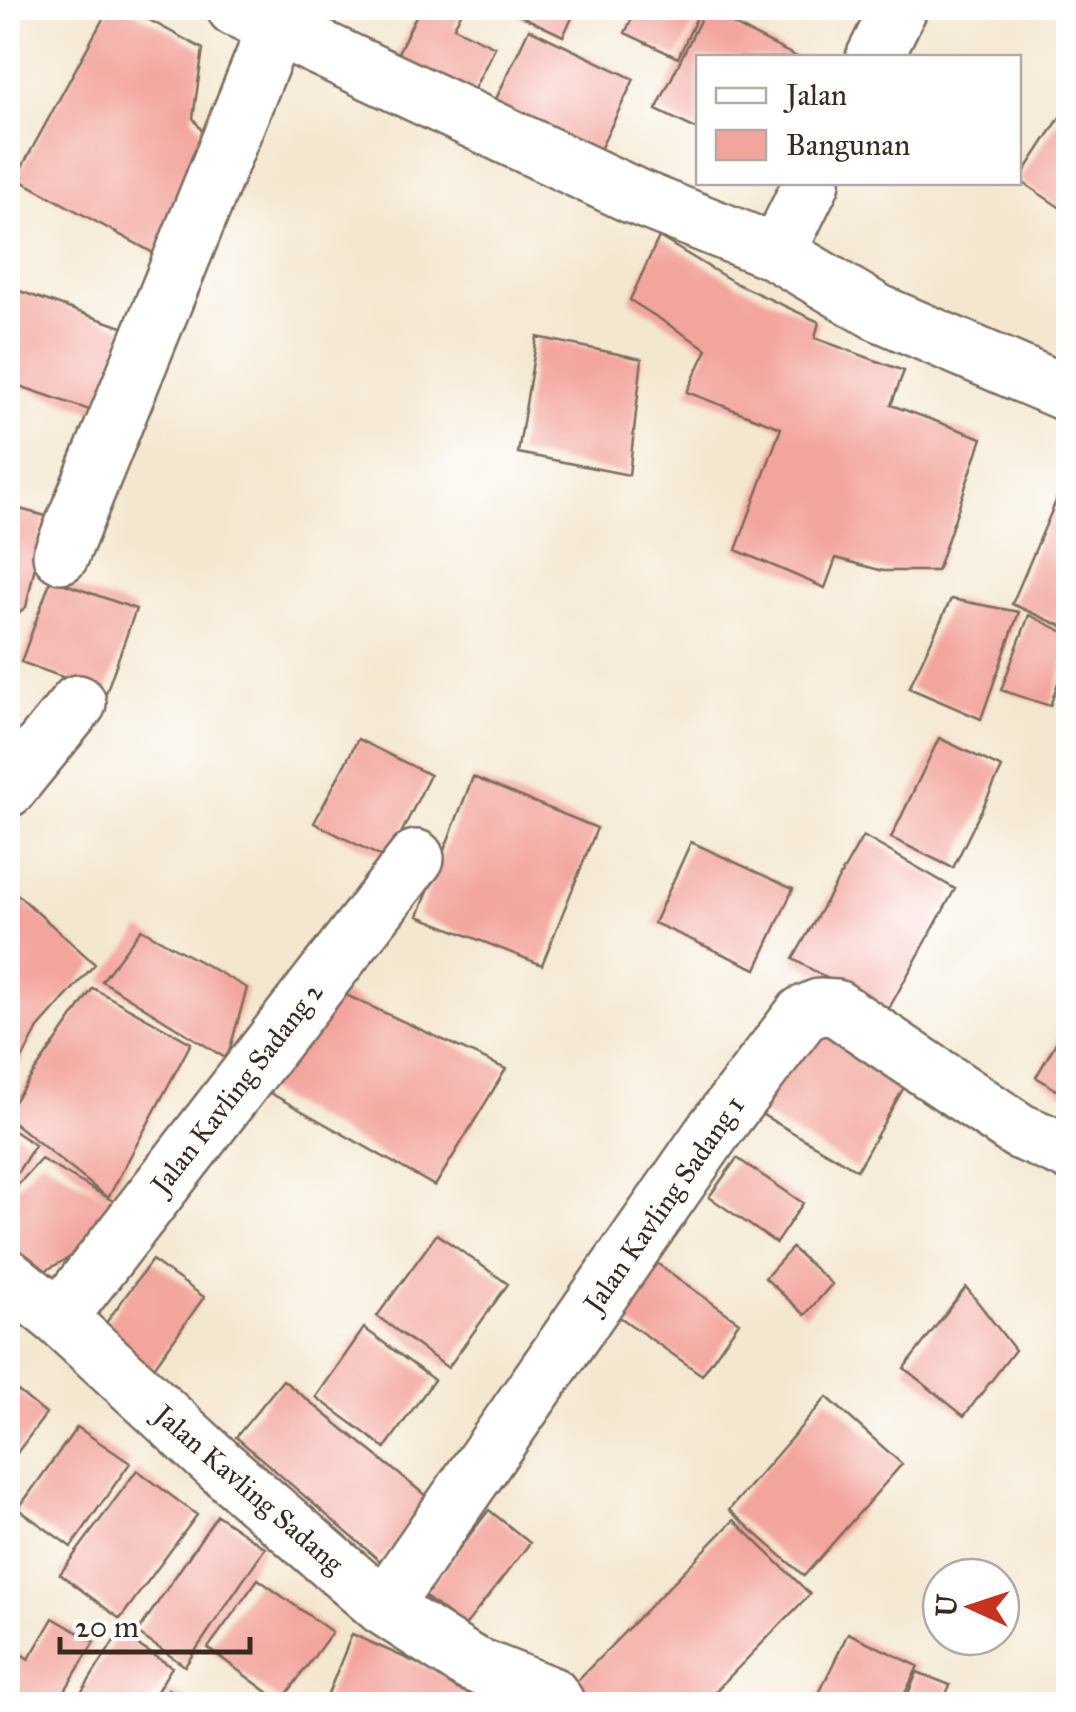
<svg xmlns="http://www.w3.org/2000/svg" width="1076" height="1712" viewBox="0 0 1076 1712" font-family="'IM FELL Great Primer',serif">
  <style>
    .building { fill: #f3a59d }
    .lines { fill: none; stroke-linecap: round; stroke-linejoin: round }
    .minor-casing { stroke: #7c6c5c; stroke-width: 60 }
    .minor { stroke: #fff; stroke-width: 55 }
    .labels { text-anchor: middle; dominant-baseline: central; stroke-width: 8; stroke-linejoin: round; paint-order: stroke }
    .street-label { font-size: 28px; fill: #3b2a1e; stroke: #fff }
  </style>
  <rect width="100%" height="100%" fill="#fff"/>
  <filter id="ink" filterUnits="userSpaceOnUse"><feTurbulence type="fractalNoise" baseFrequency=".01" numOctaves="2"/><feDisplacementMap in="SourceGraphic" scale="20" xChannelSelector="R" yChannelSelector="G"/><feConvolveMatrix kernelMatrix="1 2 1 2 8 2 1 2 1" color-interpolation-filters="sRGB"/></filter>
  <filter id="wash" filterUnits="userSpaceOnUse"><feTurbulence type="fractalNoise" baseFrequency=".0048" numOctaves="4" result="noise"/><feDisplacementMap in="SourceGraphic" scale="40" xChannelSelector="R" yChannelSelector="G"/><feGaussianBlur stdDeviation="2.25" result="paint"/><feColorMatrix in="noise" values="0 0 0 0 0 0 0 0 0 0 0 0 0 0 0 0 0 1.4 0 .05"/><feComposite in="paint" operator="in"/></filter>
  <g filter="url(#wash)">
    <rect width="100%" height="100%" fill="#f4e7d0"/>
    <g id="blocks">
      <path class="building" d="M 109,8 L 127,8 L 203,49 L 193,118 L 216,151 L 159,256 L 16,178 Z
        M 420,8 L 464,8 L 454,27 L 495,47 L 468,101 L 393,63 Z
        M 518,8 L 577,8 L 563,36 L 515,13 Z
        M 637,8 L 701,8 L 678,58 L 625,33 Z
        M 705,10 L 799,58 L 698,58 L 698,130 L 656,110 Z
        M 529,29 L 634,79 L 593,164 L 489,114 Z
        M 1068,105 L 1068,213 L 1019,180 Z
        M 659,237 L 737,284 L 819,322 L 815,338 L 904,371 L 891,405 L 982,438 L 937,571 L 883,571 L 836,558 L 825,588 L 736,550 L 781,428 L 687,392 L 707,349 L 630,300 Z
        M 8,287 L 125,328 L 95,412 L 8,382 Z
        M 537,337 L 642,359 L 629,475 L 518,453 Z
        M 1068,473 L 1068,629 L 1012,604 Z
        M 8,506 L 46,516 L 26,607 L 8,621 Z
        M 51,579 L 136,609 L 106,693 L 21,662 Z
        M 951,599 L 1019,612 L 981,719 L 909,688 Z
        M 1029,615 L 1068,634 L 1068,654 L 1050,706 L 1001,690 Z
        M 939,738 L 1002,768 L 953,868 L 891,838 Z
        M 358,739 L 430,775 L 388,860 L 314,823 Z
        M 473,777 L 597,828 L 542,965 L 418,916 Z
        M 863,836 L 955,889 L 887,1012 L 793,959 Z
        M 691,842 L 793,889 L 756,969 L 654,923 Z
        M 8,886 L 95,964 L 38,1028 L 8,1087 Z
        M 141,929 L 247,988 L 227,1059 L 102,981 Z
        M 93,988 L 191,1043 L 108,1198 L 115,1202 L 72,1256 L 37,1275 L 8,1255 L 8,1196 L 41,1159 L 108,1198 L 8,1118 L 8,1110 Z
        M 331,988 L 506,1069 L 435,1186 L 265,1090 Z
        M 820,1019 L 912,1073 L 857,1170 L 758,1112 Z
        M 1068,1022 L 1068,1097 L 1036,1077 Z
        M 8,1127 L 35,1145 L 8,1187 Z
        M 737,1158 L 803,1203 L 776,1243 L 709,1197 Z
        M 437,1234 L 508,1284 L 448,1368 L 377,1316 Z
        M 792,1248 L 832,1284 L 805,1315 L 765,1278 Z
        M 651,1259 L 739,1322 L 702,1375 L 614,1313 Z
        M 152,1260 L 204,1297 L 150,1373 L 97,1335 Z
        M 966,1287 L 1015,1350 L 964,1416 L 904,1368 Z
        M 364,1328 L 434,1380 L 385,1448 L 316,1397 Z
        M 283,1380 L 431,1500 L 380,1561 L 236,1437 Z
        M 18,1391 L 46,1414 L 8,1465 L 8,1404 Z
        M 827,1397 L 902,1464 L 804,1576 L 729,1510 Z
        M 77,1427 L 130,1463 L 71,1547 L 18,1509 Z
        M 137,1470 L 197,1515 L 120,1619 L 60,1574 Z
        M 489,1510 L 530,1543 L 464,1627 L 423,1595 Z
        M 217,1515 L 265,1548 L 185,1666 L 137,1633 Z
        M 734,1520 L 810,1594 L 703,1704 L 591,1704 L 572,1686 Z
        M 258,1579 L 332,1632 L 281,1702 L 208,1648 Z
        M 53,1618 L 94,1642 L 57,1704 L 8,1704 L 8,1646 L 29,1659 Z
        M 119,1633 L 172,1667 L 149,1704 L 74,1704 Z
        M 848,1633 L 918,1666 L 900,1704 L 814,1704 Z
        M 352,1634 L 508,1704 L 324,1704 Z
        M 917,1672 L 950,1685 L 942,1704 L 904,1704 Z
        M 168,1689 L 194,1704 L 159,1704 Z"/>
    </g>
  </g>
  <g filter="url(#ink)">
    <use href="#blocks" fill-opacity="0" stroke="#7c6c5c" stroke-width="2.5"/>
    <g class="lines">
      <g class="minor-casing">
        <path id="minor" d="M 235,8 L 634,196 L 777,253 L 877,312 L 1068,394
          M 874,58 L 899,8
          M 777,253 L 812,182
          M 61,555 L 275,29
          M 8,789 L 78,703
          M 8,1277 L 59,1318 L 221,1467 L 383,1607 L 470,1663 L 551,1695 L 557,1704
          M 59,1318 L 416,858
          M 383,1607 L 715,1129 L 803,1014 L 819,1007 L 836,1008 L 1019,1131 L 1068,1152"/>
      </g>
      <use href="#minor" class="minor"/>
    </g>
  </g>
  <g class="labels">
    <g class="street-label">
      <text transform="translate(237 1088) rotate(-52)">Jalan Kavling Sadang 2</text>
      <text transform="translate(664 1204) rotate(-55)">Jalan Kavling Sadang 1</text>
      <text transform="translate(249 1489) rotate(41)">Jalan Kavling Sadang</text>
    </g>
  </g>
  <rect width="1076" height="1712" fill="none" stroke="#fff" stroke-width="40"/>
  <rect x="696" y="55" width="325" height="130" fill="#ffffff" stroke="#b1aaa5" stroke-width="2.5"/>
  <rect x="716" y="88" width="50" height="15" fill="#ffffff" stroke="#b1aaa5" stroke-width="2.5"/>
  <text x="786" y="105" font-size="30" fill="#3b2a1e">Jalan</text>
  <rect x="716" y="130" width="50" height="30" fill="#f3a59d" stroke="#b1aaa5" stroke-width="2.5"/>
  <text x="786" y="155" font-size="30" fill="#3b2a1e">Bangunan</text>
  <g transform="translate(971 1607) rotate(273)"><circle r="48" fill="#ffffff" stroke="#b1aaa5" stroke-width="2.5"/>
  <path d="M0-8L18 38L0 25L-18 38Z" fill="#c8321e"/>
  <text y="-15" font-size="28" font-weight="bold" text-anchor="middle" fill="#3b2a1e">U</text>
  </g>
  <path d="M60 1637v15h190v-15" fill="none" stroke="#3b2a1e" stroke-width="5"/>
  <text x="75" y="1637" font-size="30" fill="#3b2a1e" stroke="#ffffff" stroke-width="8" paint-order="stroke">20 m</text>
</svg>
